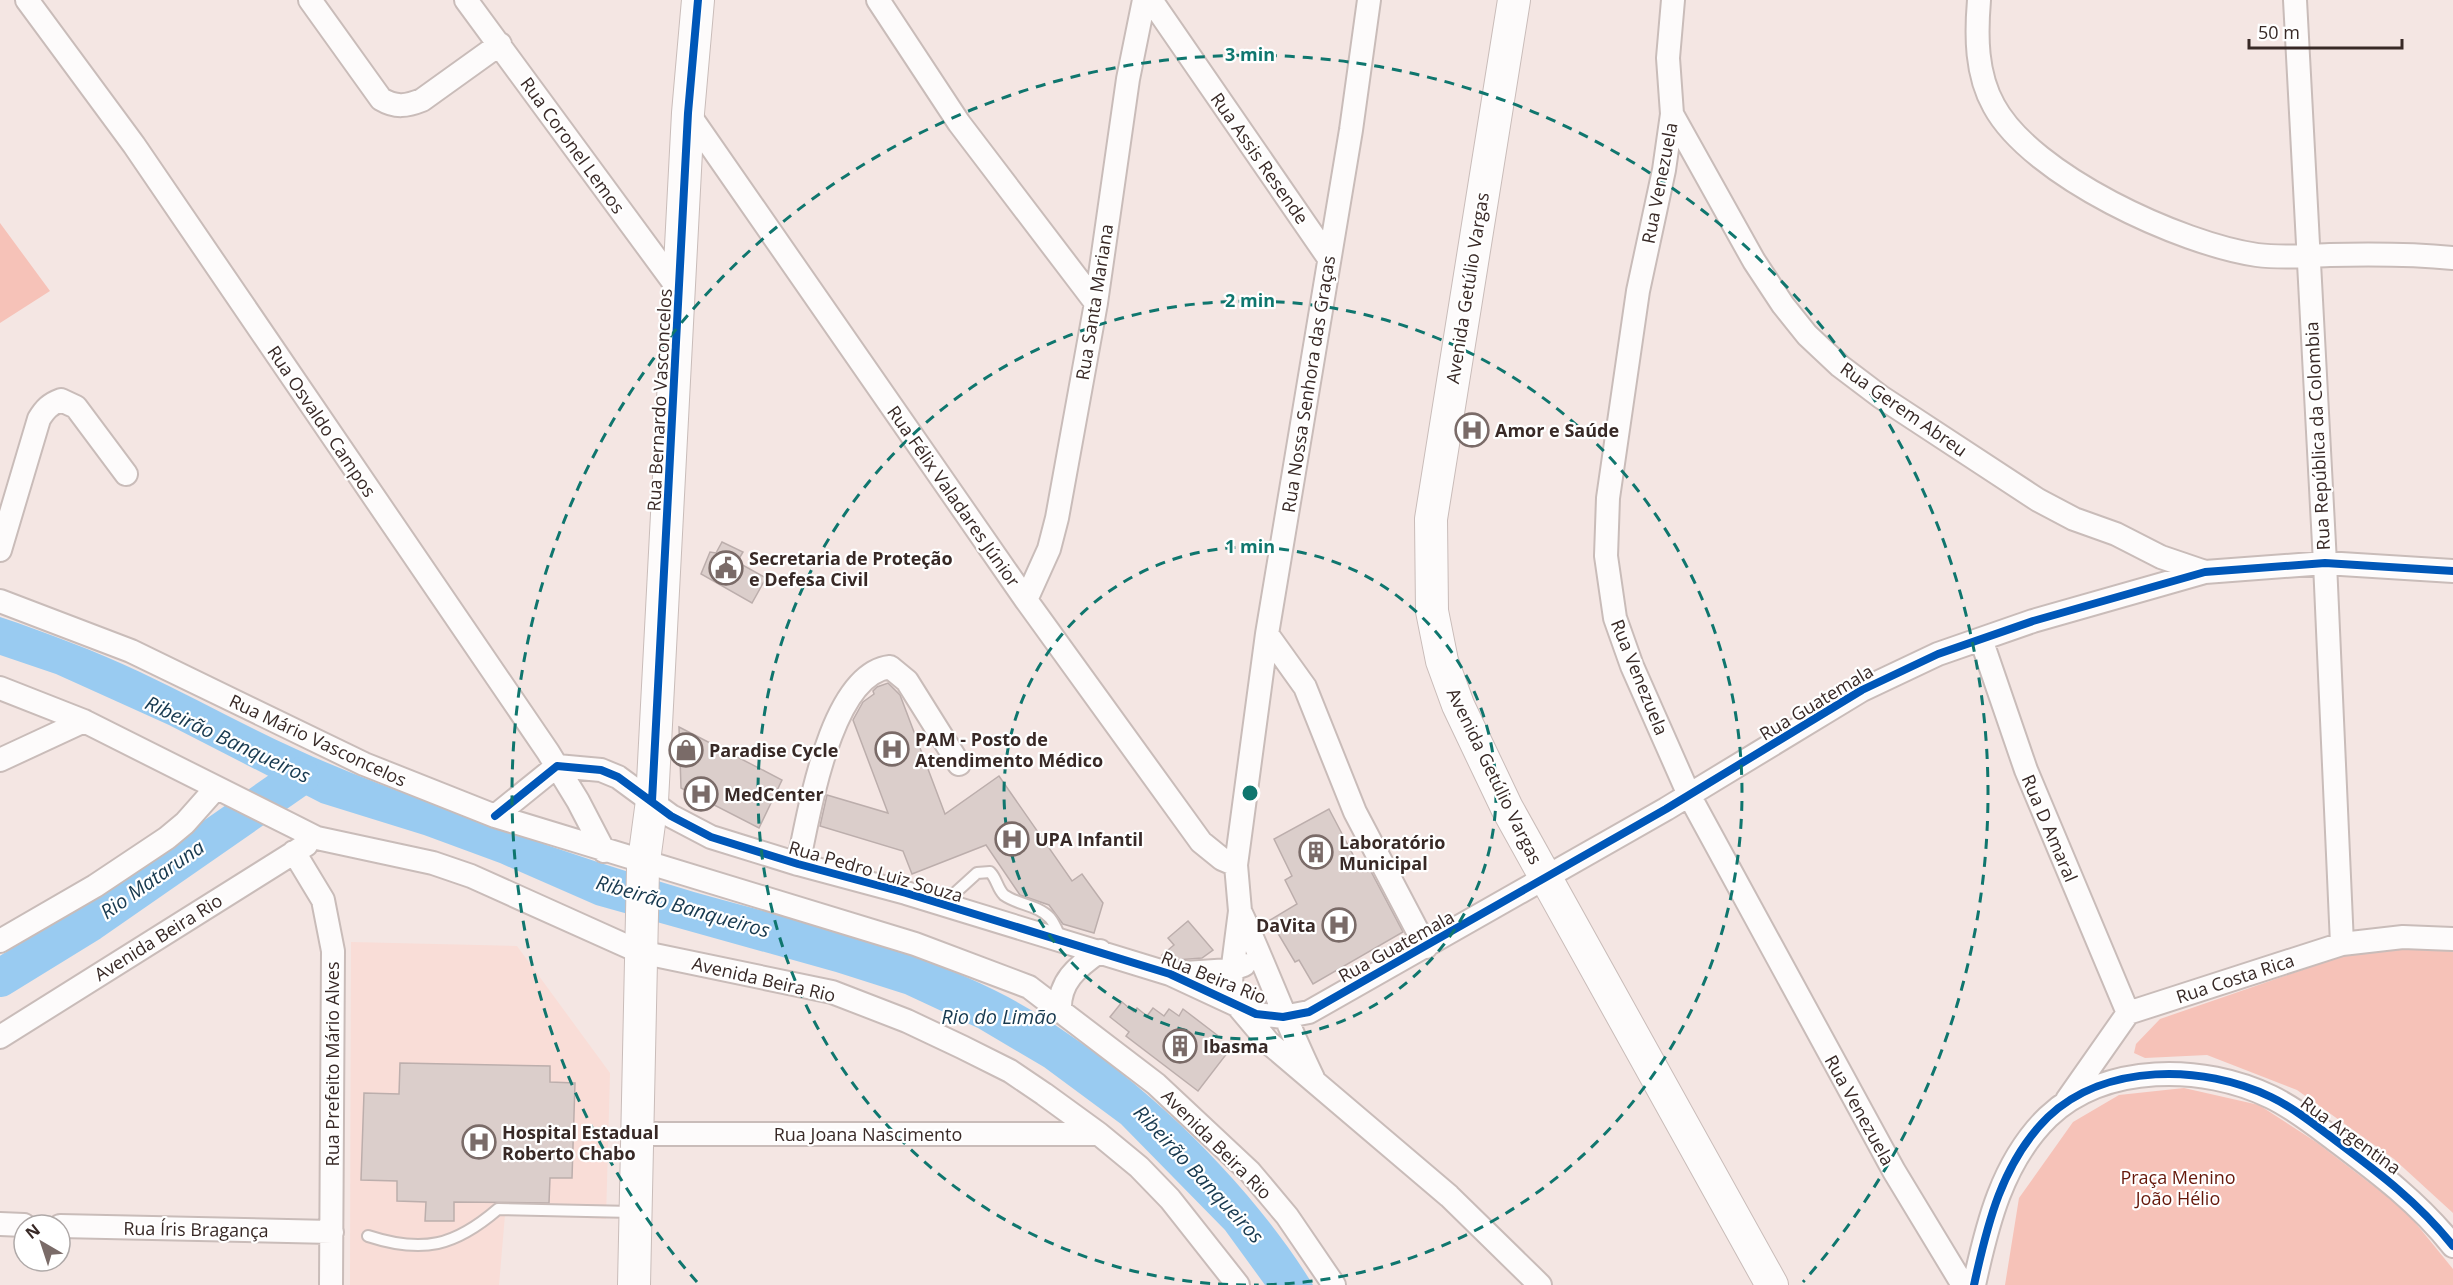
<svg xmlns="http://www.w3.org/2000/svg" width="2453" height="1285" viewBox="0 0 2453 1285" font-family="'Open Sans',sans-serif">
  <style>
    .built { fill: #f9ddd7 }
    .green { fill: #f6c2b8 }
    .water { fill: #99cbf1 }
    .lines { fill: none; stroke-linecap: round; stroke-linejoin: round }
    .river { stroke: #99cbf1; stroke-width: 38 }
    .building { fill: #dbcecb; stroke: #bcaeac; stroke-width: 1.5 }
    .lane-casing { stroke: #c9bcb9; stroke-width: 14 }
    .street-casing { stroke: #c9bcb9; stroke-width: 26 }
    .secondary-casing { stroke: #c9bcb9; stroke-width: 34 }
    .lane { stroke: #fdfbfb; stroke-width: 10 }
    .street { stroke: #fdfbfb; stroke-width: 22 }
    .secondary { stroke: #fdfbfb; stroke-width: 32 }
    .cycleway-casing { stroke: #fff; stroke-width: 11 }
    .cycleway { stroke: #0057b8; stroke-width: 8 }
    .ring { fill: none; stroke: #0f766e; stroke-width: 3; stroke-dasharray: 10 8 }
    .labels { text-anchor: middle; dominant-baseline: central; stroke-width: 4.5; stroke-linejoin: round; paint-order: stroke }
    .street-label { font-size: 18px; fill: #382926; stroke: #fff }
    .poi-label { font-size: 18px; font-weight: bold; fill: #382926; stroke: #fff; text-anchor: start }
    .park-label { font-size: 18px; fill: #66180b; stroke: #fff }
    .water-label { font-size: 20px; font-style: italic; fill: #17394f; stroke: #fff }
    .centre { fill: #0f766e; stroke: #fff; stroke-width: 3 }
    .ring-label { font-size: 18px; text-anchor: middle; font-weight: bold; fill: #0f766e; stroke: #fff; stroke-width: 4.5; stroke-linejoin: round; paint-order: stroke }
  </style>
  <rect width="100%" height="100%" fill="#f4e6e3"/>
  <path class="built" d="M 351,942 L 517,946 L 610,1073 L 606,1219 L 505,1215 L 499,1285 L 350,1285 Z"/>
  <path class="green" d="M 0,223 L 50,291 L 0,323 Z
    M 2431,946 L 2453,951 L 2453,1213 L 2394,1159 L 2297,1090 L 2207,1055 L 2145,1058 L 2134,1053 L 2136,1044 L 2160,1019 L 2354,952 Z
    M 2184,1088 L 2259,1105 L 2316,1142 L 2405,1210 L 2453,1269 L 2453,1285 L 2005,1285 L 2019,1198 L 2073,1122 L 2119,1095 Z"/>
  <path class="water" d="M 0,617 C 48,633 95,651 140,672 C 193,697 243,725 296,749 C 337,768 380,784 422,800 C 512,834 602,865 694,892 C 795,920 916,948 1008,997 C 1123,1059 1245,1174 1313,1285 L 1265,1285 L 1225,1230 L 1121,1124 L 1044,1067 L 978,1028 L 905,994 L 836,972 L 596,905 L 500,863 L 424,835 L 321,803 L 169,725 L 56,674 L 0,655 Z"/>
  <g class="lines">
    <path class="river" d="M 0,978 L 91,922 L 301,776"/>
  </g>
  <path class="building" d="M 722,542 L 743,552 L 737,562 L 766,578 L 752,603 L 701,574 L 710,552 L 716,553 Z
    M 888,683 L 900,695 L 945,814 L 999,776 L 1072,881 L 1082,874 L 1103,903 L 1094,933 L 1063,924 L 1049,905 L 1020,895 L 986,845 L 912,874 L 903,851 L 820,826 L 827,795 L 888,813 L 853,720 L 863,702 L 874,694 L 873,691 L 877,687 Z
    M 679,727 L 782,780 L 759,828 L 681,788 Z
    M 1329,809 L 1360,868 L 1367,864 L 1403,932 L 1313,984 L 1299,960 L 1295,962 L 1270,920 L 1297,904 L 1285,880 L 1292,876 L 1274,839 Z
    M 1188,921 L 1213,950 L 1202,958 L 1176,960 L 1162,955 L 1174,945 L 1168,938 Z
    M 1122,1002 L 1134,1012 L 1137,1008 L 1147,1016 L 1153,1008 L 1164,1016 L 1169,1009 L 1179,1016 L 1183,1009 L 1217,1035 L 1212,1040 L 1228,1052 L 1198,1091 L 1126,1036 L 1129,1032 L 1110,1017 Z
    M 400,1063 L 550,1066 L 550,1082 L 575,1083 L 572,1178 L 550,1178 L 549,1203 L 454,1202 L 454,1221 L 425,1221 L 426,1202 L 397,1201 L 397,1181 L 361,1180 L 364,1093 L 399,1094 Z"/>
  <g class="lines">
    <g class="lane-casing">
      <path id="lane" d="M 944,903 L 977,873 L 990,872 C 997,879 997,888 1004,895 C 1018,905 1038,905 1050,918 C 1055,924 1058,933 1061,939
        M 368,1236 C 423,1254 455,1246 498,1209 L 632,1212"/>
    </g>
    <g class="street-casing">
      <path id="street" d="M 27,0 L 134,145 L 548,752 L 578,801 L 604,851
        M 310,0 L 381,99 C 396,108 407,106 422,100 L 500,44
        M 466,0 L 680,291
        M 878,0 L 959,123 L 1096,303
        M 1151,0 L 1328,257
        M 1369,0 L 1351,130 L 1267,634 L 1236,865 L 1240,911 L 1231,981 L 1237,1005 L 1269,1043 L 1449,1196 L 1540,1285
        M 1673,0 L 1668,58 L 1672,114 L 1664,170 L 1638,291 L 1608,498 L 1606,556 L 1615,618 L 1632,666 L 1689,795 L 1894,1171 L 1963,1285
        M 1979,0 C 1976,36 1976,74 1994,106 C 2032,176 2181,244 2257,255 C 2281,258 2306,256 2330,255 C 2372,254 2412,254 2453,258
        M 2295,0 L 2325,563 L 2342,944
        M 688,113 L 1026,600 L 1201,842 L 1222,859 L 1236,865
        M 1672,114 L 1754,261 L 1783,305 L 1807,335 L 1840,366 L 1881,397 L 2038,500 L 2074,519 L 2116,534 L 2161,557 L 2205,572
        M 0,550 L 39,419 C 45,409 50,404 61,400 L 76,407 L 126,474
        M 1026,600 L 1049,549 L 1057,518 L 1096,303 L 1128,79 L 1144,0
        M 0,601 L 131,651 L 364,764 L 495,816 L 915,944 L 1029,987 L 1156,1084 L 1250,1172 L 1287,1216 L 1334,1285
        M 1267,634 L 1305,687 L 1355,812 L 1426,947
        M 1981,639 L 2026,770 L 2128,1013
        M 0,688 L 84,721 L 317,838 L 433,863 L 471,876 L 640,952 L 832,992 L 907,1021 L 962,1047 L 1010,1071 L 1044,1094 L 1099,1134 L 1139,1167 L 1170,1199 L 1238,1285
        M 0,760 L 84,721
        M 495,816 L 557,766 L 601,770 L 618,777 L 671,816 L 711,837 L 798,864 L 906,893 L 1170,974 L 1256,1014 L 1283,1017 L 1309,1012 L 1666,809 L 1862,690 L 1938,654 L 2033,621 L 2205,572 L 2325,563 L 2453,571
        M 294,852 L 323,900 L 333,951 L 331,1285
        M 798,864 C 809,815 830,674 890,667 L 907,681 L 959,764
        M 1240,911 C 1266,966 1286,1023 1313,1078
        M 0,941 L 95,886 L 167,838 L 185,823 L 216,788
        M 1170,974 L 1230,970 L 1244,965
        M 1060,1012 C 1058,982 1077,967 1100,951
        M 0,1037 L 306,845
        M 2067,1100 L 2128,1013 L 2342,944 L 2403,937 L 2453,939
        M 637,1134 L 1099,1134
        M 0,1224 L 24,1225
        M 60,1226 L 332,1232
        M 1974,1285 C 1987,1225 2002,1162 2048,1117 C 2105,1063 2203,1064 2271,1097 C 2294,1108 2315,1125 2335,1140 C 2379,1173 2419,1203 2453,1246"/>
    </g>
    <g class="secondary-casing">
      <path id="secondary" d="M 1514,0 L 1431,519 L 1432,611 L 1442,661 L 1458,705 L 1507,808 L 1772,1285
        M 634,1285 L 643,868 L 652,801 L 688,113 L 698,0"/>
    </g>
    <use href="#lane" class="lane"/>
    <use href="#street" class="street"/>
    <use href="#secondary" class="secondary"/>
    <g class="cycleway-casing">
      <path id="cycleway" d="M 652,801 L 688,113 L 698,0
        M 495,816 L 557,766 L 601,770 L 618,777 L 671,816 L 711,837 L 798,864 L 906,893 L 1170,974 L 1256,1014 L 1283,1017 L 1309,1012 L 1666,809 L 1862,690 L 1938,654 L 2033,621 L 2205,572 L 2325,563 L 2453,571
        M 1974,1285 C 1987,1225 2002,1162 2048,1117 C 2105,1063 2203,1064 2271,1097 C 2294,1108 2315,1125 2335,1140 C 2379,1173 2419,1203 2453,1246"/>
    </g>
    <use href="#cycleway" class="cycleway"/>
  </g>
  <g class="ring">
    <circle cx="1250" cy="793" r="246"/>
    <path d="M1246 1285A492 492 0 1 1 1254 1285"/>
    <path d="M697 1282A738 738 0 1 1 1803 1282"/>
  </g>
  <defs>
    <g id="hospital-ring" transform="scale(1.725)"><circle r="9.5" fill="#fff" stroke="#7a6b68" stroke-width="1.5"/><path d="M-5-5h3v3.5h4V-5h3V5h-3V1.5h-4V5h-3Z" fill="#7a6b68"/></g>
    <g id="civic-ring" transform="scale(1.725)"><circle r="9.5" fill="#fff" stroke="#7a6b68" stroke-width="1.5"/><path d="M-.6-6.5H3V-4.5H.6V-3L4-1V1h2V6H-6V1h2V-1L-.6-3ZM-1.2 2.5V6h2.4V2.5Z" fill="#7a6b68"/></g>
    <g id="shop-ring" transform="scale(1.725)"><circle r="9.5" fill="#fff" stroke="#7a6b68" stroke-width="1.5"/><path d="M-5-2.5h2.3a2.7 3.5 0 0 1 5.4 0H5L5.5 6h-11ZM-1.5-2.5h3a1.5 2.3 0 0 0-3 0Z" fill="#7a6b68"/></g>
    <g id="building-ring" transform="scale(1.725)"><circle r="9.5" fill="#fff" stroke="#7a6b68" stroke-width="1.5"/><path d="M-4-6H4V6H1V3H-1V6H-4ZM-2.5-4.3h1.7v1.8h-1.7ZM.8-4.3h1.7v1.8H.8ZM-2.5-1h1.7V.8h-1.7ZM.8-1h1.7V.8H.8Z" fill="#7a6b68"/></g>
  </defs>
  <g fill-rule="evenodd">
    <use href="#hospital-ring" x="1472" y="430"/>
    <use href="#civic-ring" x="726" y="568"/>
    <use href="#hospital-ring" x="892" y="749"/>
    <use href="#shop-ring" x="686" y="750"/>
    <use href="#hospital-ring" x="701" y="794"/>
    <use href="#hospital-ring" x="1012" y="839"/>
    <use href="#building-ring" x="1316" y="852"/>
    <use href="#hospital-ring" x="1339" y="925"/>
    <use href="#building-ring" x="1180" y="1046"/>
    <use href="#hospital-ring" x="479" y="1142"/>
  </g>
  <g class="labels">
    <g class="street-label">
      <text transform="translate(573 145) rotate(54)">Rua Coronel Lemos</text>
      <text transform="translate(1260 158) rotate(55)">Rua Assis Resende</text>
      <text transform="translate(1659 183) rotate(-79)">Rua Venezuela</text>
      <text transform="translate(1467 288) rotate(-81)">Avenida Getúlio Vargas</text>
      <text transform="translate(1094 302) rotate(-81)">Rua Santa Mariana</text>
      <text transform="translate(1308 384) rotate(-81)">Rua Nossa Senhora das Graças</text>
      <text transform="translate(659 400) rotate(-87)">Rua Bernardo Vasconcelos</text>
      <text transform="translate(1904 409) rotate(35)">Rua Gerem Abreu</text>
      <text transform="translate(322 421) rotate(56)">Rua Osvaldo Campos</text>
      <text transform="translate(2317 436) rotate(-93)">Rua República da Colombia</text>
      <text transform="translate(954 496) rotate(55)">Rua Félix Valadares Júnior</text>
      <text transform="translate(1640 677) rotate(68)">Rua Venezuela</text>
      <text transform="translate(1816 702) rotate(-31)">Rua Guatemala</text>
      <text transform="translate(318 740) rotate(25)">Rua Mário Vasconcelos</text>
      <text transform="translate(1495 776) rotate(64)">Avenida Getúlio Vargas</text>
      <text transform="translate(2050 828) rotate(67)">Rua D Amaral</text>
      <text transform="translate(876 871) rotate(16)">Rua Pedro Luiz Souza</text>
      <text transform="translate(158 937) rotate(-32)">Avenida Beira Rio</text>
      <text transform="translate(1396 946) rotate(-29)">Rua Guatemala</text>
      <text transform="translate(1214 977) rotate(22)">Rua Beira Rio</text>
      <text transform="translate(2235 978) rotate(-18)">Rua Costa Rica</text>
      <text transform="translate(764 979) rotate(13)">Avenida Beira Rio</text>
      <text transform="translate(332 1064) rotate(-90)">Rua Prefeito Mário Alves</text>
      <text transform="translate(1860 1110) rotate(61)">Rua Venezuela</text>
      <text x="868" y="1134">Rua Joana Nascimento</text>
      <text transform="translate(2351 1135) rotate(36)">Rua Argentina</text>
      <text transform="translate(1217 1144) rotate(45)">Avenida Beira Rio</text>
      <text transform="translate(196 1229) rotate(1)">Rua Íris Bragança</text>
    </g>
    <g class="poi-label">
      <text x="1495" y="430">Amor e Saúde</text>
      <text x="749" y="558">Secretaria de Proteção<tspan x="749" dy="21">e Defesa Civil</tspan></text>
      <text x="915" y="739">PAM - Posto de<tspan x="915" dy="21">Atendimento Médico</tspan></text>
      <text x="709" y="750">Paradise Cycle</text>
      <text x="724" y="794">MedCenter</text>
      <text x="1035" y="839">UPA Infantil</text>
      <text x="1339" y="842">Laboratório<tspan x="1339" dy="21">Municipal</tspan></text>
      <text x="1316" y="925" text-anchor="end">DaVita</text>
      <text x="1203" y="1046">Ibasma</text>
      <text x="502" y="1132">Hospital Estadual<tspan x="502" dy="21">Roberto Chabo</tspan></text>
    </g>
    <g class="park-label">
      <text x="2178" y="1177">Praça Menino<tspan x="2178" dy="21">João Hélio</tspan></text>
    </g>
    <g class="water-label">
      <text transform="translate(228 739) rotate(25)">Ribeirão Banqueiros</text>
      <text transform="translate(152 879) rotate(-35)">Rio Mataruna</text>
      <text transform="translate(683 906) rotate(16)">Ribeirão Banqueiros</text>
      <text x="999" y="1016">Rio do Limão</text>
      <text transform="translate(1199 1174) rotate(47)">Ribeirão Banqueiros</text>
    </g>
  </g>
  <circle cx="1250" cy="793" r="9" class="centre"/>
  <g class="ring-label">
    <text x="1250" y="61">3 min</text>
    <text x="1250" y="307">2 min</text>
    <text x="1250" y="553">1 min</text>
  </g>
  <g transform="translate(42 1243) rotate(321)"><circle r="28" fill="#ffffff" stroke="#afa9a8" stroke-width="1.5"/>
  <path d="M0-4.5L10 22L0 15L-10 22Z" fill="#7a6b68"/>
  <text y="-9" font-size="16" font-weight="bold" text-anchor="middle" fill="#382926">N</text>
  </g>
  <path d="M2249 39v9h153v-9" fill="none" stroke="#382926" stroke-width="3"/>
  <text x="2258" y="39" font-size="18" fill="#382926" stroke="#ffffff" stroke-width="4.5" paint-order="stroke">50 m</text>
</svg>
